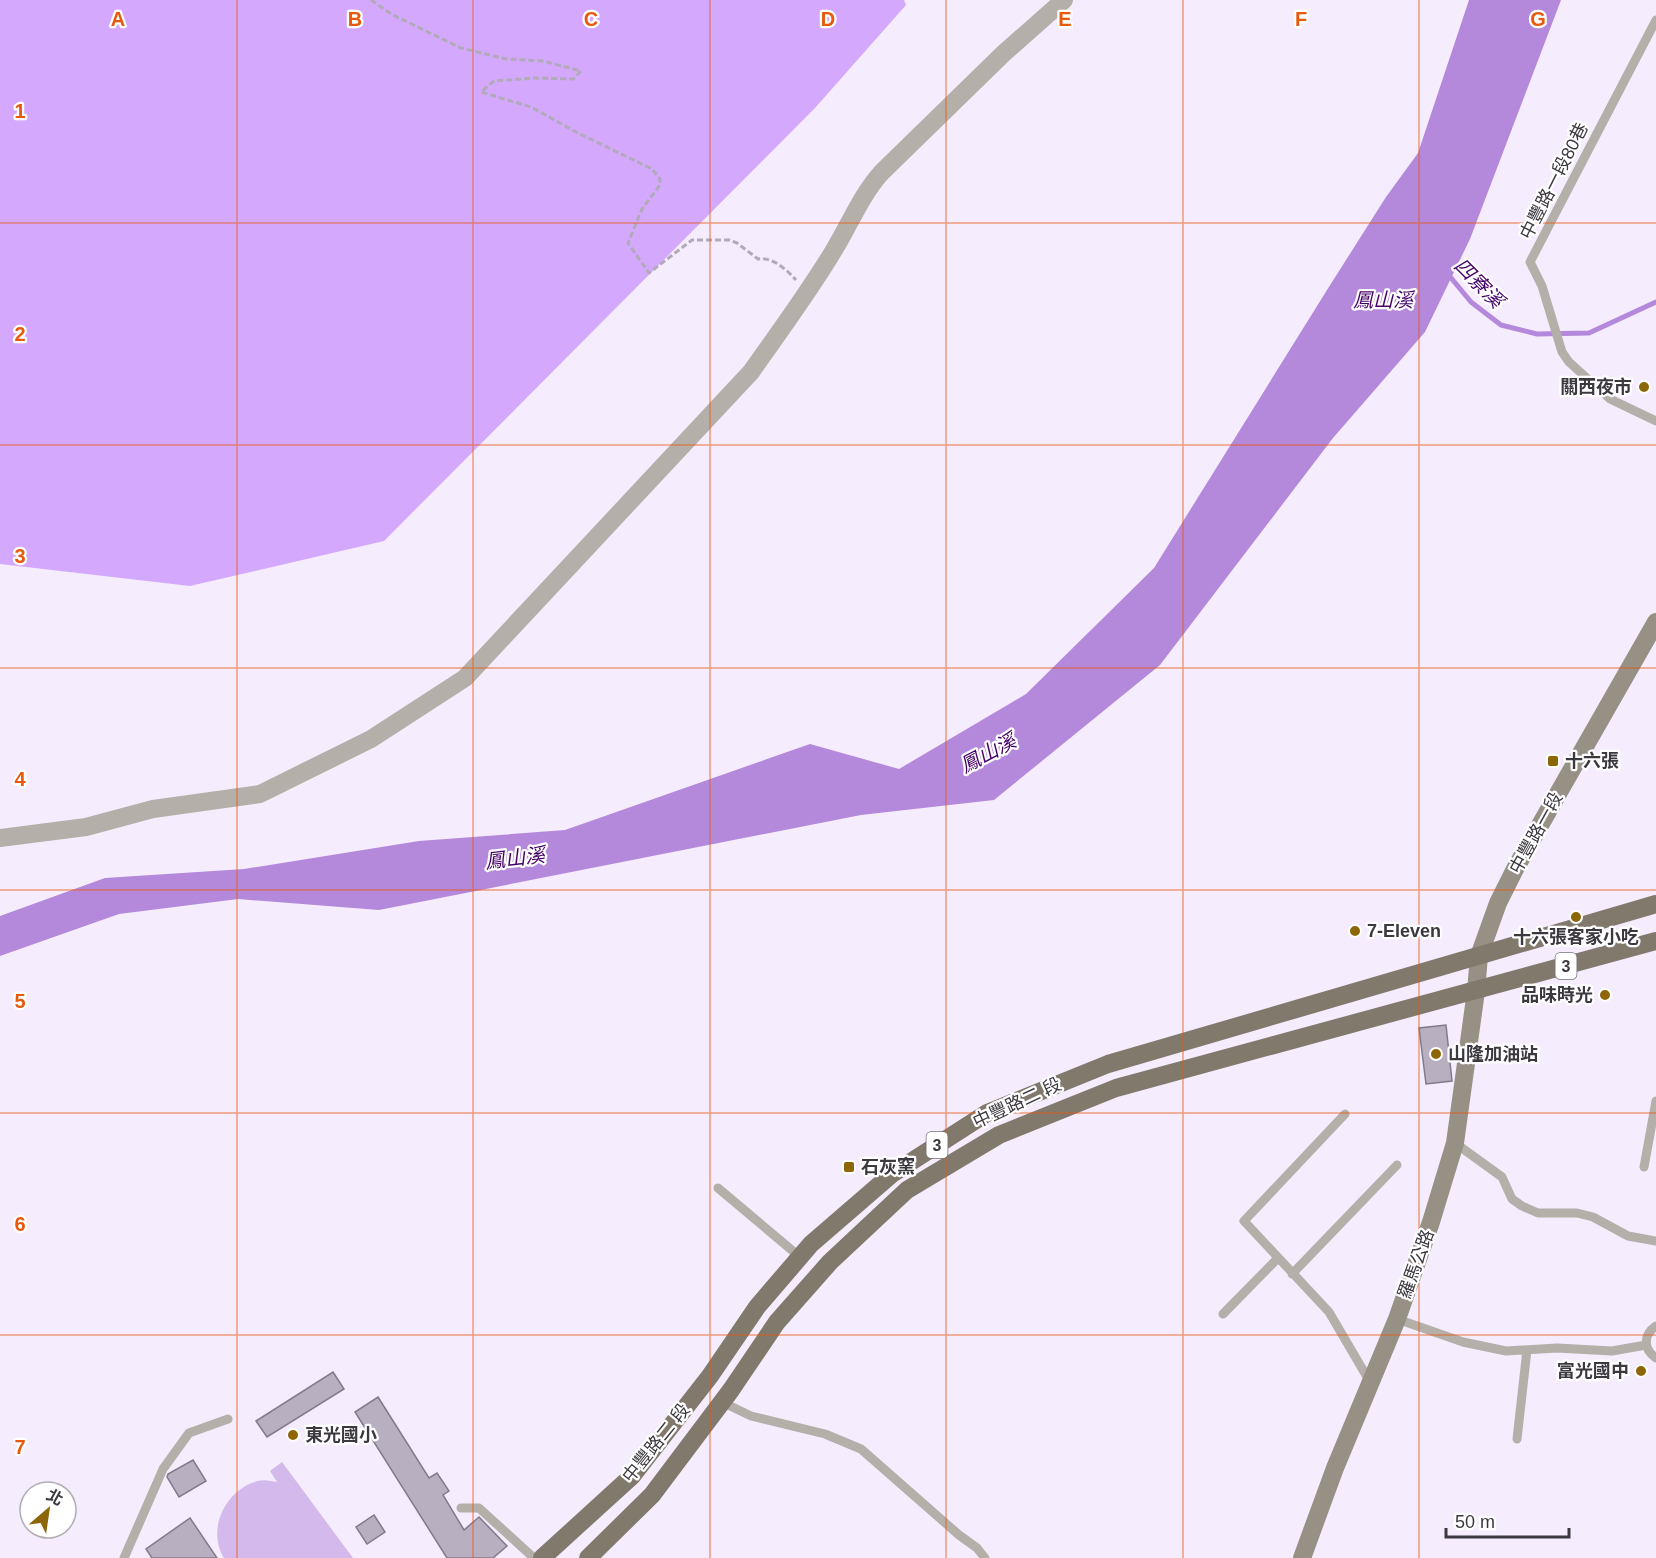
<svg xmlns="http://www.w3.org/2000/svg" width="1656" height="1558" viewBox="0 0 1656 1558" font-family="Arial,'Noto Sans TC',sans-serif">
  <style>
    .green { fill: #d3b9ec }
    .forest { fill: #d4a9fd }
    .water { fill: #b489db }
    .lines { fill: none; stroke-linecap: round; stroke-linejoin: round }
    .stream { stroke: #b489db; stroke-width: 5 }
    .building { fill: #b8b0c1; stroke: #827a8a; stroke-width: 1.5 }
    .path { stroke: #b1aab8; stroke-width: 3; stroke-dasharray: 6 3; stroke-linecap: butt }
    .lane { stroke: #b4afa8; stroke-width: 9 }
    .street { stroke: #b4afa8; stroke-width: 18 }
    .secondary { stroke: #969085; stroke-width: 18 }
    .primary { stroke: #81796c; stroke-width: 18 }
    .grid { fill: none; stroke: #e8590c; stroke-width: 1.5; stroke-opacity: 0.55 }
    .poi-dot { fill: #8d6608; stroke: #fff; stroke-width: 2 }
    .labels { text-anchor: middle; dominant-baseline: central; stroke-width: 4.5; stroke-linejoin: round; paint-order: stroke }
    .shield { fill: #fff; stroke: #767479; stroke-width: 1.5 }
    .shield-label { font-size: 16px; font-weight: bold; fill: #3c3840 }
    .street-label { font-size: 18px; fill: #3c3840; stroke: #fff }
    .poi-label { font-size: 18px; font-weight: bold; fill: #3c3840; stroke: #fff; text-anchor: start }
    .water-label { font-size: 20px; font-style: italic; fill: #450369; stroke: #fff }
    .grid-label { font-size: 20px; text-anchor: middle; font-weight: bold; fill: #e8590c; stroke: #fff; stroke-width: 4.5; stroke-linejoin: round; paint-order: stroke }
  </style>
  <rect width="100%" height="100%" fill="#f5ecfe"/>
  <path class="green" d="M 282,1462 L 353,1558 L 224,1558 C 206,1529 226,1489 258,1481 C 264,1479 271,1481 277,1482 L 270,1471 Z"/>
  <path class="forest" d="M 0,0 L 904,0 L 906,5 L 815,108 L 384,541 L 190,586 L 0,564 Z"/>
  <path class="water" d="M 1469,0 L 1561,0 L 1470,239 L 1425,332 L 1333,438 L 1160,665 L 994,800 L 861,815 L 379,910 L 238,899 L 119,914 L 0,956 L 0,916 L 105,878 L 244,869 L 419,841 L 565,830 L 810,744 L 899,769 L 1026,694 L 1154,568 L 1327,290 L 1386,197 L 1418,153 Z"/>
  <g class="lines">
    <path class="stream" d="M 1447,273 L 1471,302 L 1501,325 L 1537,334 L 1589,333 L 1656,302"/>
  </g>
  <path class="building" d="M 1446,1025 L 1452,1081 L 1426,1084 L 1419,1028 Z
    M 333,1372 L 344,1389 L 267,1437 L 256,1421 Z
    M 378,1397 L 429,1478 L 437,1473 L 449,1491 L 443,1495 L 464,1530 L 479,1517 L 507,1546 L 493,1558 L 447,1558 L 355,1412 Z
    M 193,1460 L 206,1481 L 179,1497 L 167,1477 L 168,1474 Z
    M 374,1515 L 385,1532 L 367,1544 L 356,1527 Z
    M 190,1518 L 217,1558 L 152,1558 L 146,1549 Z"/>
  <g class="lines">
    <path class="path" d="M 371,0 L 393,15 L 461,48 L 506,59 L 543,61 L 581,71 L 573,79 L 534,78 L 494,81 L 481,92 L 531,107 L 578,133 L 652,169 L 660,179 L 660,185 L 642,209 L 628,243 L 649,273 L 692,240 L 729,240 L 737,243 L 758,259 C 773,257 786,269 796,280"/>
    <path class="lane" d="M 1656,20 L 1530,262 L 1542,286 L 1562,352 L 1569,362 L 1610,399 L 1656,421
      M 1345,1114 L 1244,1221 L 1329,1312 L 1370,1382
      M 1455,1143 L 1502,1177 L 1512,1199 L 1522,1206 L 1538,1213 L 1577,1213 L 1593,1217 L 1628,1236 L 1656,1241
      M 1644,1167 L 1656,1101
      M 718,1188 L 800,1257
      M 1292,1274 L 1397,1165
      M 1223,1314 L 1278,1258
      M 1397,1319 L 1463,1342 L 1506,1351 L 1557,1348 L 1612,1351 L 1646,1345
      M 1656,1326 C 1643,1335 1643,1349 1656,1358
      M 722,1402 L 751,1416 L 825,1434 L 861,1449 L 959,1535 L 977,1548 L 985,1558
      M 1517,1439 L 1527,1350
      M 461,1508 L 479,1508 L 534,1558
      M 124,1558 L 163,1469 L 189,1433 L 228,1419"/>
    <path class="street" d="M 0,838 L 86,827 L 153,809 L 260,794 L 371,739 L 465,678 L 751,372 C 779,332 809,292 834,250 C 850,224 861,195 882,172 L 1004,53 L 1064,0"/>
    <path class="secondary" d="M 1302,1558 L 1335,1468 L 1397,1319 L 1431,1222 L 1455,1143 L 1476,991 L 1479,956 L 1498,903 L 1515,869 L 1656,622"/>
    <path class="primary" d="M 542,1558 L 632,1476 L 710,1376 L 757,1307 L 811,1244 L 892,1174 L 987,1113 L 1108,1064 L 1656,904
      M 588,1558 L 652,1495 L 731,1390 L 777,1322 L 830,1262 L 907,1190 L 999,1135 L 1116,1088 L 1656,941"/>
  </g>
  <path class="grid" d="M 237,0 L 237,1558M 473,0 L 473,1558M 710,0 L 710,1558M 946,0 L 946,1558M 1183,0 L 1183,1558M 1419,0 L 1419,1558M 0,223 L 1656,223M 0,445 L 1656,445M 0,668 L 1656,668M 0,890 L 1656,890M 0,1113 L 1656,1113M 0,1335 L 1656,1335"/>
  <g class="poi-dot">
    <circle cx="1644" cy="387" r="6"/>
    <rect x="1547" y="755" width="12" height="12" rx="3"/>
    <circle cx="1576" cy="917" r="6"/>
    <circle cx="1355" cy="931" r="6"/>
    <circle cx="1605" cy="995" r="6"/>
    <circle cx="1436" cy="1054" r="6"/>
    <rect x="843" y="1161" width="12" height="12" rx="3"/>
    <circle cx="1641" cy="1371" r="6"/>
    <circle cx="293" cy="1435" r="6"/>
  </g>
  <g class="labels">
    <g class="shield">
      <rect x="1555.5" y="953" width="21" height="26" rx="4.5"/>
      <rect x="926.5" y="1132" width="21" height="26" rx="4.5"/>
    </g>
    <g class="shield-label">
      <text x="1566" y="966">3</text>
      <text x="937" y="1145">3</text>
    </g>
    <g class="street-label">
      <text transform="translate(1554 181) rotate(-63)">中豐路一段80巷</text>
      <text transform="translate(1536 833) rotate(-61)">中豐路一段</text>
      <text transform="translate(1017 1103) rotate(-25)">中豐路二 段</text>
      <text transform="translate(1416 1264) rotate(-70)">羅馬公路</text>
      <text transform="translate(656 1443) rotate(-51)">中豐路二 段</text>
    </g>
    <g class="poi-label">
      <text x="1632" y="387" text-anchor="end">關西夜市</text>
      <text x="1565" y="761">十六張</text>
      <text x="1367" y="931">7-Eleven</text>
      <text x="1576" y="937" text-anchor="middle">十六張客家小吃</text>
      <text x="1593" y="995" text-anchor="end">品味時光</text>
      <text x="1448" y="1054">山隆加油站</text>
      <text x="861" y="1167">石灰窯</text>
      <text x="1629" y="1371" text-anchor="end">富光國中</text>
      <text x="305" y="1435">東光國小</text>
    </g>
    <g class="water-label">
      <text transform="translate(1479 283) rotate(45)">四寮溪</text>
      <text x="1383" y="300">鳳山溪</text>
      <text transform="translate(988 753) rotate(-28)">鳳山溪</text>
      <text transform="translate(515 858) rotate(-7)">鳳山溪</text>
    </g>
  </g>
  <g class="grid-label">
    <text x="118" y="26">A</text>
    <text x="355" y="26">B</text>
    <text x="591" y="26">C</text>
    <text x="828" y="26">D</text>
    <text x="1065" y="26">E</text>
    <text x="1301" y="26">F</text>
    <text x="1538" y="26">G</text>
    <text x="20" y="118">1</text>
    <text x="20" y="341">2</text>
    <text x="20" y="563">3</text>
    <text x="20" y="786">4</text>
    <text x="20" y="1008">5</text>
    <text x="20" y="1231">6</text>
    <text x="20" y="1454">7</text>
  </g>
  <g transform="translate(48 1510) rotate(29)"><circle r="28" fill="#ffffff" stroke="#b1afb3" stroke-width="1.5"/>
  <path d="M0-4.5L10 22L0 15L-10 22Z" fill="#8d6608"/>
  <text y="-9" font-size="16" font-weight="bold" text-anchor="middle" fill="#3c3840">北</text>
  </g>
  <path d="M1446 1528v9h123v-9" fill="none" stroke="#3c3840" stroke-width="3"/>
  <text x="1455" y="1528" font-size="18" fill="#3c3840" stroke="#ffffff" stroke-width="4.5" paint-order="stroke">50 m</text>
</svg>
